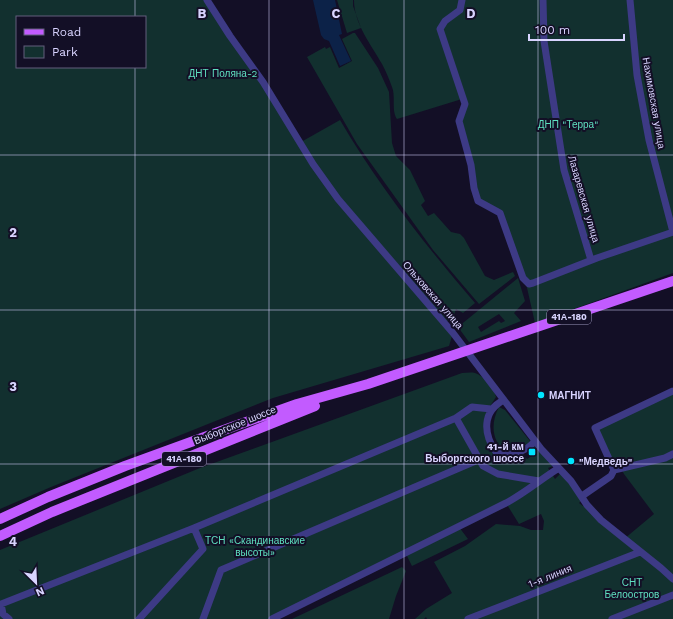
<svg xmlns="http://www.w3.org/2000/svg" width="673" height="619" viewBox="0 0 673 619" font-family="'Work Sans',sans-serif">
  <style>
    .green { fill: #12302f; fill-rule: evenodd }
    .water { fill: #0c2248 }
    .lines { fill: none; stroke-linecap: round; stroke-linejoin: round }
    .street { stroke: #3d3a85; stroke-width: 7 }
    .primary { stroke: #c25bff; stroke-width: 10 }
    .grid { fill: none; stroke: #d9d4ff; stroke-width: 1; stroke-opacity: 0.55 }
    .poi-dot { fill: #00e5ff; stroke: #130f26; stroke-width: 1.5 }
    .labels { text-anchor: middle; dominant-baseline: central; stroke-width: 4; stroke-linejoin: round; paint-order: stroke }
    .shield { fill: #130f26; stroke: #9e99be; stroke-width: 1 }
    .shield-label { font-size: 9px; font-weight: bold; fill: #d9d4ff }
    .park-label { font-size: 10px; fill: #5fe0c0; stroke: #130f26 }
    .street-label { font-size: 10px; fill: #d9d4ff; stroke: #130f26 }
    .poi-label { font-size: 10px; font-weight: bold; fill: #d9d4ff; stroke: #130f26; text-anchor: start }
    .grid-label { font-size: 13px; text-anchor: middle; font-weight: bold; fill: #d9d4ff; stroke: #130f26; stroke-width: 4; stroke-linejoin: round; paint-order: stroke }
  </style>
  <rect width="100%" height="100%" fill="#130f26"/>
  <path class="green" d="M 0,0 L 207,0 L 301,142 L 340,120 C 378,185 426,246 475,303 L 463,313 L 456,309 L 454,315 L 445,323 L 453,333 L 449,346 L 273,398 L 51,487 L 0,509 ZM 17,17 L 145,17 L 145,67 L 17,67 Z
    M 337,0 L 353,0 L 353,6 L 361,28 L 347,33 Z
    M 354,0 L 673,0 L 673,273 L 535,323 L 525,279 L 500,214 L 478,201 L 459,121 L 465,106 L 462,99 L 397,119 C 391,110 396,97 392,87 C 389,79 386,71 382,64 C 371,44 354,24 354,0 Z
    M 353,33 L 355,33 L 378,68 L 389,92 L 392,143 L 396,156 L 410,170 L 425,201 L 421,205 L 428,216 L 434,213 L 451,232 L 460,234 L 464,238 L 485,276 L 494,280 L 513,272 L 515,276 L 479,304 L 433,250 L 357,144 L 307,57 L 325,47 L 326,49 L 330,47 L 339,68 L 352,61 L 342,39 Z
    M 518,278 L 525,301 L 514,313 L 521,321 L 469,342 L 458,327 ZM 499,314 L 505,321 L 501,323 L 499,321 L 481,332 L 478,327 Z
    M 462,373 C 466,373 471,372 475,373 C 484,376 494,388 496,397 L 487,411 L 484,420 L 495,453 L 522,452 L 527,459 L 535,454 L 531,447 L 534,445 L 553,466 L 548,468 L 555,479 L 560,474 C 569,482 575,491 581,501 L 579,503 L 583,506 L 585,504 L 624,539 L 654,514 L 624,474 L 619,464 L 605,450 L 595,428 L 673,390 L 673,619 L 427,619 L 426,617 L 424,619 L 415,619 L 426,609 L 452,593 L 434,562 L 465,546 L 496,524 L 520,526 L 531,530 L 543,530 L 544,521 L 541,514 L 519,524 L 506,503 L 459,527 L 468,539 L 412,566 L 406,554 L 272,619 L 0,619 L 0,550 L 200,468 Z
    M 499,407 L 505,410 L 530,441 L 527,447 L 506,453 C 492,441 490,424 499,407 Z
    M 402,567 L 406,571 L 396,596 L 389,619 L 292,619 Z"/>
  <path class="water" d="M 313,0 L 335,0 L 342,34 L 339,35 L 351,61 L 340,66 L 329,41 L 324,39 L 321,35 Z"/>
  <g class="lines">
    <path class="street" d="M 207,0 L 230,36 L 263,82 L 313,164 L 338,199 L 453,333 L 542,450 L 571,481 L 587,505 L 601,520 L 661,568 L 673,579
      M 462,0 L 460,10 L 445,21 L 440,29 L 465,104 L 459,121 L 471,165 L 474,188 L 478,201 L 500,213 L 523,278 L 529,284 L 533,283 L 597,258 L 673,232
      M 543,0 L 544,41 L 564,170 L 591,260
      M 630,0 L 637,75 L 649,140 L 673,232
      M 504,400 C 482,411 483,434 496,452 C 512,457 524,453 535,441
      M 456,418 L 483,466 L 498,474 L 539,481
      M 614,470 L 665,458 L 673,454
      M 582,496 L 611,476 L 614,470 L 595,428 L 673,391
      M 9,619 L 3,614 L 1,604 L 194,528 L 456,418 L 472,407 L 491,409
      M 139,619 L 203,549 L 194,528
      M 203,619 L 221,570 L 478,460
      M 272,619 L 506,503 C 525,493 541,479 559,468
      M 468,619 L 640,552
      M 612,619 L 673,595"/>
    <path class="primary" d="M 0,519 L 48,497 L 125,466 L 232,427 L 297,404 L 368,384 L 673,281
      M 0,536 L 52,512 L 315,406"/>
  </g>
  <path class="grid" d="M 135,0 L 135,17M 269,0 L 269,619M 404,0 L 404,619M 538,0 L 538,619M 135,67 L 135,619M 0,155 L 673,155M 0,310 L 673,310M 0,464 L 673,464"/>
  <g class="poi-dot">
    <circle cx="541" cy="395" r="4"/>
    <rect x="528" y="448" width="8" height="8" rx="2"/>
    <circle cx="571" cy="461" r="4"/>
  </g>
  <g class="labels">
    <g class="shield">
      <rect x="547" y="310" width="44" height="14" rx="3"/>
      <rect x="162" y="452" width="44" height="14" rx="3"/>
    </g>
    <g class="shield-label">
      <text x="569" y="317">41А-180</text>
      <text x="184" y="459">41А-180</text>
    </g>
    <g class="park-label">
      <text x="223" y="73">ДНТ Поляна-2</text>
      <text x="568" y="124">ДНП "Терра"</text>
      <text x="255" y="540">ТСН «Скандинавские<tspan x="255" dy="12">высоты»</tspan></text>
      <text x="632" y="582">СНТ<tspan x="632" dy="12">Белоостров</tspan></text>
    </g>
    <g class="street-label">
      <text transform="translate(654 103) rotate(80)">Нахимовская улица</text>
      <text transform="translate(584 199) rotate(74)">Лазаревская улица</text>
      <text transform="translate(433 295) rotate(49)">Ольховская улица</text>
      <text transform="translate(235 425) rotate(-22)">Выборгское шоссе</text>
      <text transform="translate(550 576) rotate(-22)">1-я линия</text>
    </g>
    <g class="poi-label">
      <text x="549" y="395">МАГНИТ</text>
      <text x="524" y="446" text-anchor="end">41-й км<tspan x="524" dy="12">Выборгского шоссе</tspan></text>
      <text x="579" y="461">"Медведь"</text>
    </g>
  </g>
  <g class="grid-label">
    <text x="202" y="18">B</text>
    <text x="336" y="18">C</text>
    <text x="471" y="18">D</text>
    <text x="13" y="237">2</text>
    <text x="13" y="391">3</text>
    <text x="13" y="546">4</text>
  </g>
  <rect x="16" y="16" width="130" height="52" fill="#130f26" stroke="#625e7d"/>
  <rect x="24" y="29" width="20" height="6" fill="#c25bff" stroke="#625e7d"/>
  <text x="52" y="36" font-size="12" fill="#d9d4ff">Road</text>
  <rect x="24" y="46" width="20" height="12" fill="#12302f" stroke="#625e7d"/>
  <text x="52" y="56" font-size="12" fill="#d9d4ff">Park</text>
  <g transform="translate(36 583) rotate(156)" stroke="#130f26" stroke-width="3" paint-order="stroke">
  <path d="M0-3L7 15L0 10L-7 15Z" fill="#d9d4ff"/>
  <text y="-6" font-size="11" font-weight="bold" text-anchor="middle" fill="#d9d4ff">N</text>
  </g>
  <path d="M529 34v6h95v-6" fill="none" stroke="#d9d4ff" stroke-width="2"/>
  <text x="535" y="34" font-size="12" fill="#d9d4ff" stroke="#130f26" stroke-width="3" paint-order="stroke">100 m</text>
</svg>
